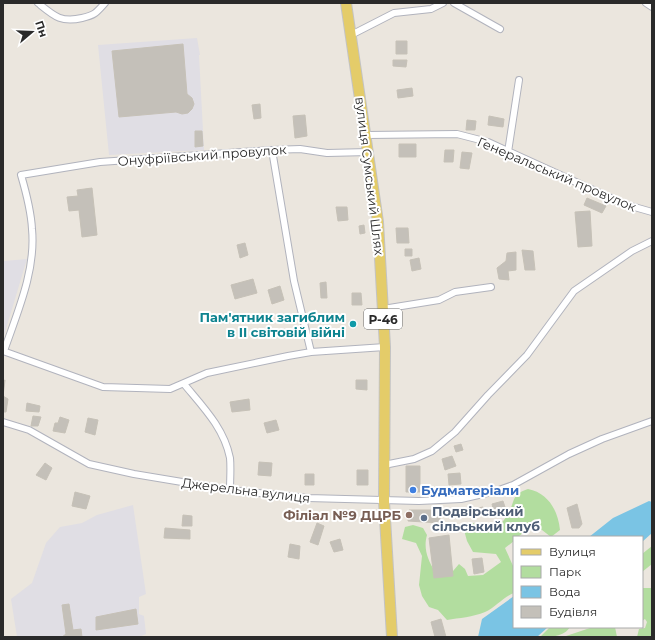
<svg xmlns="http://www.w3.org/2000/svg" width="655" height="640" viewBox="0 0 655 640" font-family="Montserrat,sans-serif">
  <style>
    .industrial { fill: #e0dee4 }
    .green { fill: #b2dd9f }
    .water { fill: #7ac4e4 }
    .building { fill: #c4c0b9; stroke: #c6c1b7 }
    .lines { fill: none; stroke-linecap: round; stroke-linejoin: round }
    .street-casing { stroke: #b1b3bd; stroke-width: 8 }
    .primary-casing { stroke: #c3c3c3; stroke-width: 12 }
    .street { stroke: #fff; stroke-width: 6 }
    .primary { stroke: #e4cc69; stroke-width: 10 }
    .culture-dot { fill: #0f9aa8; stroke: #fff; stroke-width: 1.5 }
    .shop-dot { fill: #3f7fe0; stroke: #fff; stroke-width: 1.5 }
    .education-dot { fill: #8d6e63; stroke: #fff; stroke-width: 1.5 }
    .service-dot { fill: #5c6f8a; stroke: #fff; stroke-width: 1.5 }
    .labels { text-anchor: middle; dominant-baseline: central; stroke-width: 4; stroke-linejoin: round; paint-order: stroke }
    .shield { fill: #fff; stroke: #6a6a6a; stroke-width: 1 }
    .shield-label { font-size: 12px; font-weight: bold; fill: #2a2a2a }
    .street-label { font-size: 13px; fill: #2a2a2a; stroke: #fff }
    .culture-label { font-size: 13px; font-weight: bold; fill: #0d838f; stroke: #fff; text-anchor: end }
    .shop-label { font-size: 13px; font-weight: bold; fill: #366cbe; stroke: #fff; text-anchor: start }
    .service-label { font-size: 13px; font-weight: bold; fill: #4e5e75; stroke: #fff; text-anchor: start }
    .education-label { font-size: 13px; font-weight: bold; fill: #785e54; stroke: #fff; text-anchor: end }
  </style>
  <rect width="100%" height="100%" fill="#ebe6de"/>
  <path class="industrial" d="M 197,38 L 200,55 L 199,55 L 204,150 L 109,155 L 98,45 Z
    M 3,257 L 4,261 L 27,259 L 3,339 Z
    M 133,505 L 146,594 L 139,597 L 139,614 L 144,616 L 146,634 L 139,637 L 17,637 L 11,599 L 32,583 L 46,543 L 60,527 L 82,523 L 97,515 Z"/>
  <path class="green" d="M 528,489 C 548,493 558,510 560,530 L 551,537 L 542,530 L 531,526 L 518,537 L 514,537 L 514,541 L 505,548 L 514,568 L 514,593 C 503,597 495,608 485,612 C 473,617 459,618 447,620 L 438,610 L 429,607 L 422,596 L 419,585 L 422,556 L 416,543 L 402,539 L 405,527 L 413,525 L 423,528 L 427,535 C 423,549 428,560 435,572 L 453,571 L 459,564 L 465,569 L 468,576 L 483,575 L 501,562 L 496,554 L 473,552 L 467,541 L 464,530 L 473,523 L 483,529 L 494,532 C 498,527 504,521 508,514 C 516,501 510,495 528,489 Z
    M 652,546 L 652,564 L 642,572 L 642,554 Z
    M 642,588 L 652,588 L 652,637 L 637,637 L 639,629 L 645,628 L 647,622 L 645,619 L 642,621 Z
    M 550,627 L 570,627 C 564,637 550,637 540,637 Z
    M 593,627 L 615,627 L 617,637 L 563,637 Z"/>
  <path class="water" d="M 649,501 L 652,502 L 652,533 L 642,542 L 642,537 L 589,537 L 613,518 Z
    M 514,596 L 514,627 L 548,627 L 537,637 L 478,637 L 482,619 Z"/>
  <path class="building" d="M 396,41 L 407,41 L 407,54 L 396,54 Z
    M 183,44 L 187,94 L 192,98 L 194,104 L 192,109 L 188,113 L 182,114 L 176,112 L 119,117 L 112,51 Z
    M 393,60 L 407,60 L 406,67 L 393,66 Z
    M 412,88 L 413,96 L 398,98 L 397,90 Z
    M 260,104 L 261,118 L 254,119 L 252,105 Z
    M 305,115 L 307,136 L 295,138 L 293,116 Z
    M 489,116 L 504,119 L 503,127 L 488,125 Z
    M 467,120 L 476,121 L 475,130 L 466,130 Z
    M 195,131 L 202,131 L 203,146 L 195,147 Z
    M 399,144 L 416,144 L 416,157 L 399,157 Z
    M 445,150 L 454,150 L 453,162 L 444,162 Z
    M 462,152 L 472,153 L 469,169 L 460,168 Z
    M 92,188 L 97,235 L 82,237 L 79,210 L 69,211 L 67,197 L 78,196 L 77,190 Z
    M 587,198 L 606,206 L 602,213 L 584,205 Z
    M 336,207 L 347,207 L 348,220 L 338,221 Z
    M 590,211 L 592,246 L 578,247 L 575,212 Z
    M 364,225 L 365,233 L 360,234 L 359,226 Z
    M 396,228 L 408,228 L 409,243 L 397,243 Z
    M 245,243 L 248,255 L 240,258 L 237,245 Z
    M 405,249 L 412,249 L 412,256 L 405,256 Z
    M 522,250 L 533,251 L 535,270 L 525,270 Z
    M 516,252 L 516,270 L 508,271 L 509,280 L 499,279 L 497,268 L 506,261 L 507,253 Z
    M 419,258 L 421,269 L 412,271 L 410,260 Z
    M 253,279 L 257,293 L 235,299 L 231,285 Z
    M 326,282 L 327,298 L 321,298 L 320,283 Z
    M 280,286 L 284,300 L 272,304 L 268,290 Z
    M 352,293 L 361,293 L 362,305 L 352,305 Z
    M 5,380 L 3,396 L 8,399 L 6,412 L 3,412 L 3,381 Z
    M 356,380 L 367,380 L 367,390 L 356,389 Z
    M 249,399 L 250,410 L 232,412 L 230,402 Z
    M 27,403 L 40,406 L 39,412 L 26,411 Z
    M 33,416 L 41,417 L 38,426 L 31,426 Z
    M 60,417 L 69,420 L 65,433 L 53,431 L 55,423 L 58,423 Z
    M 88,418 L 98,420 L 95,435 L 85,432 Z
    M 276,420 L 279,430 L 267,433 L 264,423 Z
    M 461,444 L 463,450 L 456,452 L 454,446 Z
    M 452,456 L 456,466 L 445,470 L 442,459 Z
    M 259,462 L 272,463 L 271,476 L 258,475 Z
    M 45,463 L 52,468 L 46,480 L 36,475 Z
    M 406,466 L 420,466 L 420,492 L 406,492 Z
    M 357,470 L 368,470 L 368,485 L 357,485 Z
    M 460,473 L 461,484 L 449,485 L 448,474 Z
    M 305,474 L 314,474 L 314,485 L 305,485 Z
    M 75,492 L 90,496 L 86,509 L 72,506 Z
    M 503,501 L 506,510 L 494,513 L 492,504 Z
    M 577,504 L 582,524 L 579,528 L 572,528 L 567,508 Z
    M 483,507 L 485,514 L 475,517 L 472,509 Z
    M 409,510 L 440,510 L 440,523 L 408,521 Z
    M 183,515 L 192,516 L 192,526 L 182,526 Z
    M 317,523 L 324,526 L 318,545 L 310,542 Z
    M 165,528 L 190,530 L 190,539 L 164,538 Z
    M 449,535 L 453,576 L 434,578 L 429,538 Z
    M 340,539 L 343,550 L 334,552 L 330,542 Z
    M 290,544 L 300,546 L 299,559 L 288,557 Z
    M 482,558 L 484,572 L 474,574 L 472,559 Z
    M 69,604 L 73,630 L 81,629 L 82,637 L 62,637 L 66,634 L 62,605 Z
    M 136,609 L 138,624 L 96,630 L 96,617 Z
    M 441,619 L 446,637 L 435,637 L 431,622 Z"/>
  <g class="lines">
    <g class="street-casing">
      <path id="street" d="M 38,3 C 54,16 61,23 82,18 C 95,15 96,13 105,3
        M 454,3 L 500,29
        M 646,3 L 652,7
        M 351,35 L 394,13 L 431,9 L 443,3
        M 367,135 L 457,134 L 488,142 L 624,204 L 652,212
        M 272,150 L 294,281 L 311,352
        M 508,152 L 519,80
        M 383,309 L 439,300 L 455,292 L 491,287
        M 3,351 L 103,387 L 170,389 L 207,373 L 288,356 L 311,352 L 385,347
        M 4,351 C 17,313 36,271 32,229 C 31,211 26,192 21,175 L 100,162 L 272,150 L 300,149 L 327,153 L 369,152
        M 184,384 C 203,407 224,428 230,458 C 231,468 230,479 230,490
        M 3,422 L 29,430 L 89,464 L 134,474 L 230,490 L 308,498 L 419,501 L 461,499 L 496,491 L 513,485 L 569,454 L 602,439 L 652,421
        M 384,465 L 414,459 L 432,451 L 455,432 L 488,395 L 527,355 L 574,291 L 632,251 L 652,241"/>
    </g>
    <g class="primary-casing">
      <path id="primary" d="M 346,3 L 378,222 L 385,347 L 384,501 L 392,637"/>
    </g>
    <use href="#street" class="street"/>
    <use href="#primary" class="primary"/>
  </g>
  <circle class="culture-dot" cx="353" cy="324" r="4"/>
  <circle class="shop-dot" cx="413" cy="490" r="4"/>
  <circle class="education-dot" cx="409" cy="515" r="4"/>
  <circle class="service-dot" cx="424" cy="518" r="4"/>
  <g class="labels">
    <rect class="shield" x="364" y="309" width="38" height="20" rx="3"/>
    <g class="shield-label">
      <text x="383" y="319">Р-46</text>
    </g>
    <g class="street-label">
      <text transform="translate(202 155) rotate(-4)">Онуфріївський провулок</text>
      <text transform="translate(557 174) rotate(23)">Генеральський провулок</text>
      <text transform="translate(370 176) rotate(83)">вулиця Сумський Шлях</text>
      <text transform="translate(246 490) rotate(7)">Джерельна вулиця</text>
    </g>
    <g class="culture-label">
      <text x="345" y="317">Пам'ятник загиблим<tspan x="345" dy="15">в II світовій війні</tspan></text>
    </g>
    <g class="shop-label">
      <text x="421" y="490">Будматеріали</text>
    </g>
    <g class="service-label">
      <text x="432" y="511">Подвірський<tspan x="432" dy="15">сільський клуб</tspan></text>
    </g>
    <g class="education-label">
      <text x="401" y="515">Філіал №9 ДЦРБ</text>
    </g>
  </g>
  <rect width="655" height="640" fill="none" stroke="#2a2a2a" stroke-width="8"/>
  <rect x="513" y="536" width="130" height="92" fill="#ffffff" stroke="#aaaaaa"/>
  <rect x="521" y="549" width="20" height="6" fill="#e4cc69" stroke="#aaaaaa"/>
  <text x="549" y="556" font-size="12" fill="#2a2a2a">Вулиця</text>
  <rect x="521" y="566" width="20" height="12" fill="#b2dd9f" stroke="#aaaaaa"/>
  <text x="549" y="576" font-size="12" fill="#2a2a2a">Парк</text>
  <rect x="521" y="586" width="20" height="12" fill="#7ac4e4" stroke="#aaaaaa"/>
  <text x="549" y="596" font-size="12" fill="#2a2a2a">Вода</text>
  <rect x="521" y="606" width="20" height="12" fill="#c4c0b9" stroke="#aaaaaa"/>
  <text x="549" y="616" font-size="12" fill="#2a2a2a">Будівля</text>
  <g transform="translate(32 32) rotate(71)" stroke="#ffffff" stroke-width="3" paint-order="stroke">
  <path d="M0-3L7 15L0 10L-7 15Z" fill="#2a2a2a"/>
  <text y="-6" font-size="11" font-weight="bold" text-anchor="middle" fill="#2a2a2a">Пн</text>
  </g>
</svg>
